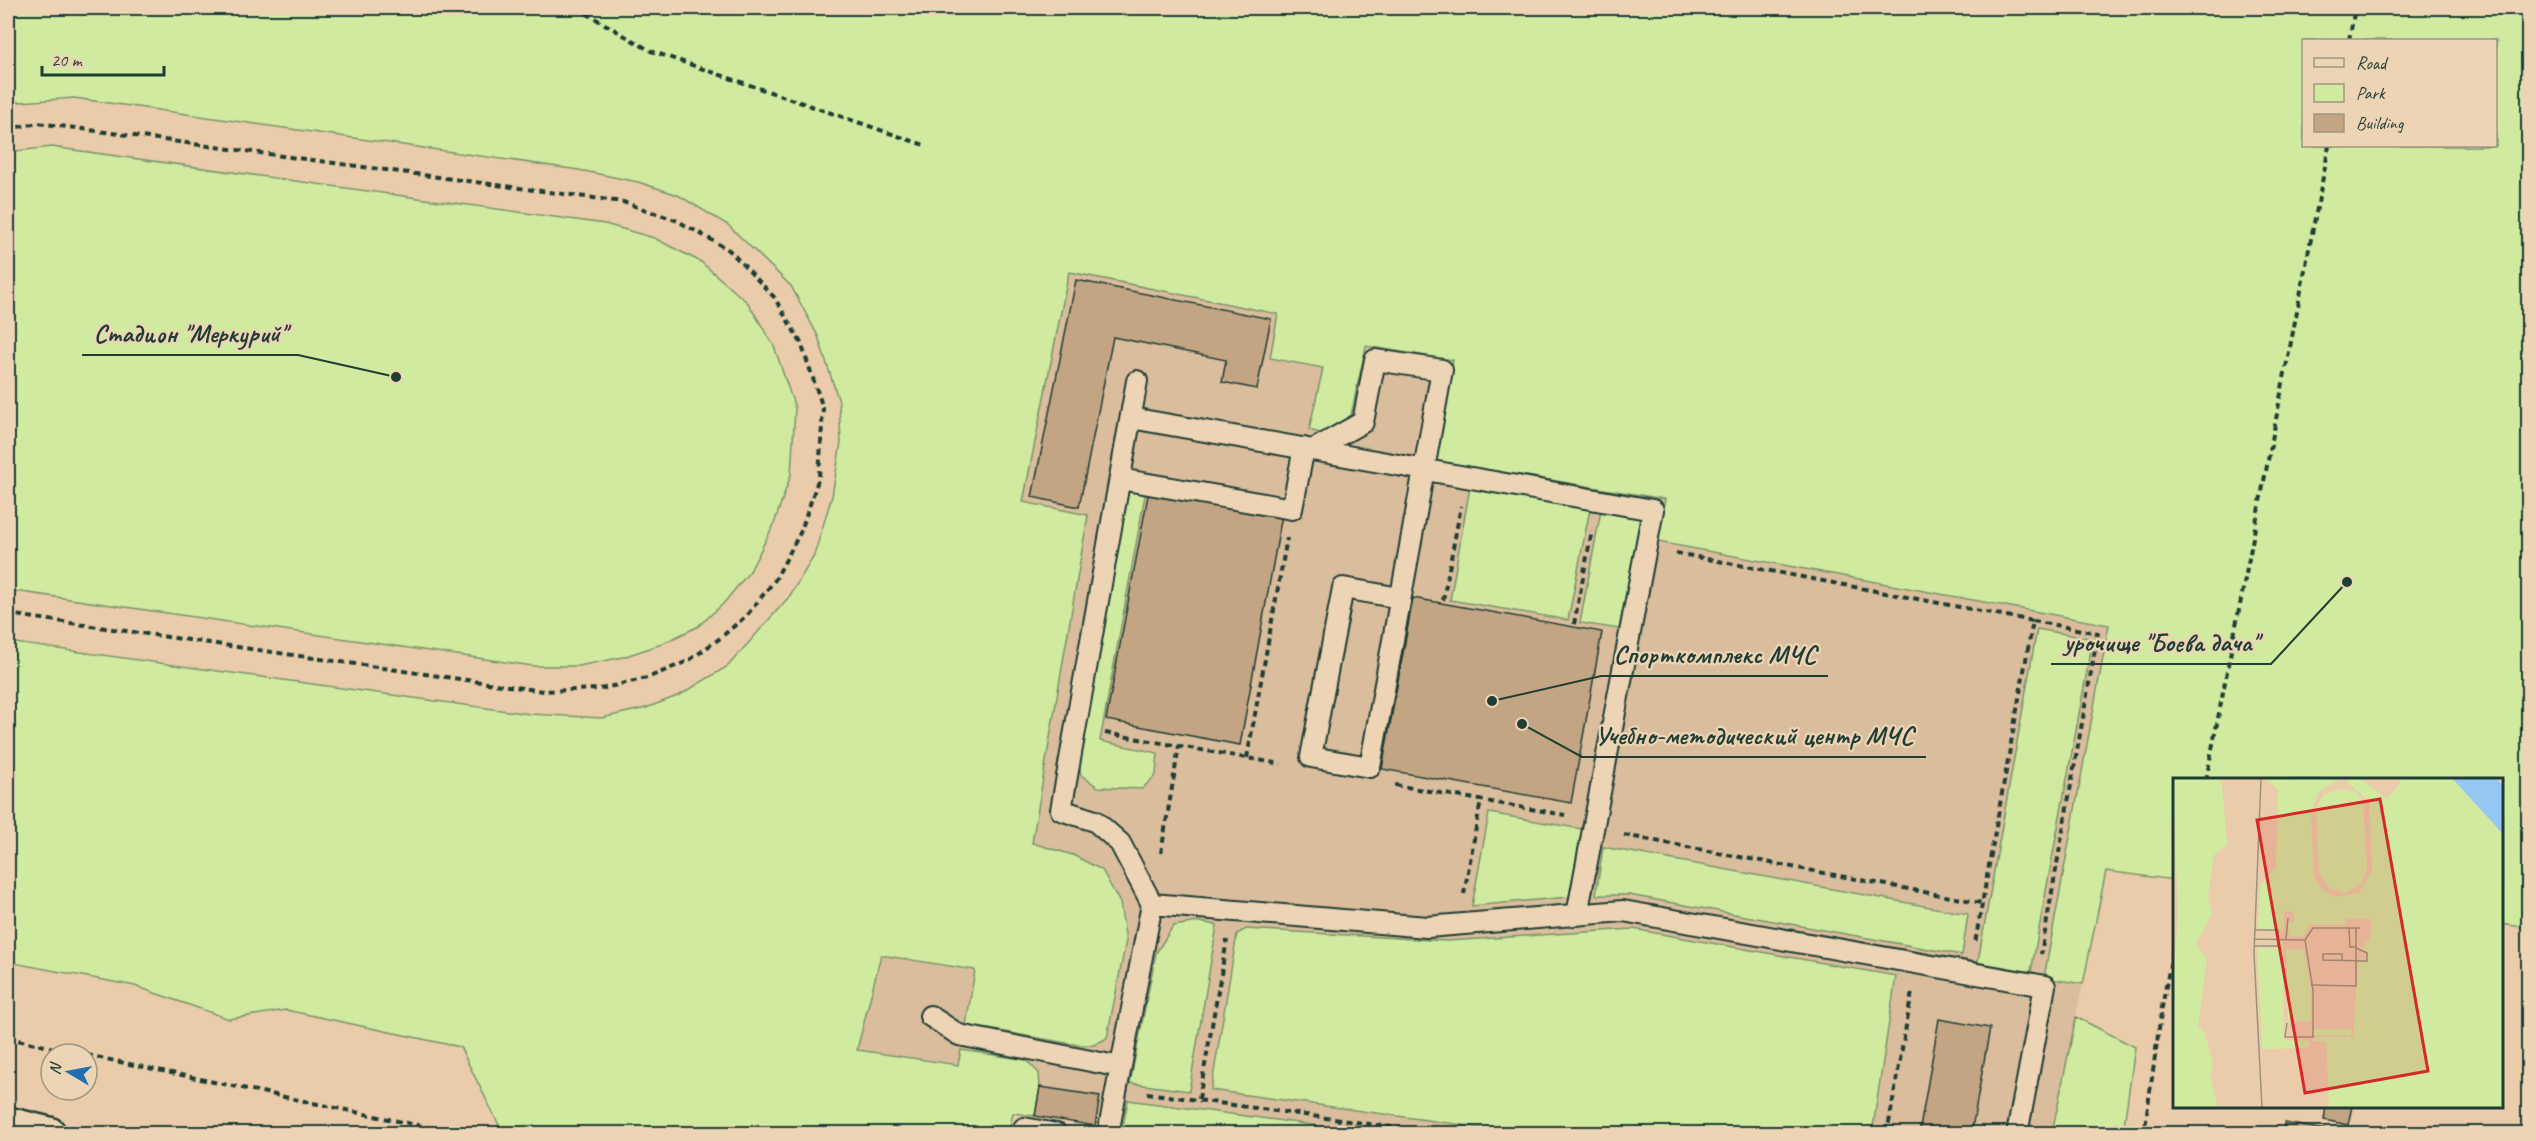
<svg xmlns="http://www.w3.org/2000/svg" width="2536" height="1141" viewBox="0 0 2536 1141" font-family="Caveat,sans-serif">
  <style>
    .built { fill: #dabd9c }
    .green { fill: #d0eaa0; stroke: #78946a; stroke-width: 1.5; fill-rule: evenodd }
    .building { fill: #c3a583; stroke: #1f3d34; stroke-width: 1.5 }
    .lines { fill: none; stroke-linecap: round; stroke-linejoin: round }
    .lane-casing { stroke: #1f3d34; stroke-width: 24 }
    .street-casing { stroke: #1f3d34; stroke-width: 38 }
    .path { stroke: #1f3d34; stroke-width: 4; stroke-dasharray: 6 4.5; stroke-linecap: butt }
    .lane { stroke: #edd4b5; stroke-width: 20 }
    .street { stroke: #edd4b5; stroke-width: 33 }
    .inset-road { fill: none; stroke: #99937b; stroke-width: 1.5 }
    .view { fill: #d62828; fill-opacity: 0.15; stroke: #d62828; stroke-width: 3 }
    .inset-edge { fill: none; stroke: #1f3d34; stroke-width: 3 }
    .leader { fill: none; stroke: #1f3d34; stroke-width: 2 }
    .callout-dot { fill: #1f3d34; stroke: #edd4b5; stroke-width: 2 }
    .callout-label { font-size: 26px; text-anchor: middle; font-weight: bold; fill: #1f3d34; stroke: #edd4b5; stroke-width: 4.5; stroke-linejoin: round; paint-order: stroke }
  </style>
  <rect width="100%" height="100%" fill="#eaccaa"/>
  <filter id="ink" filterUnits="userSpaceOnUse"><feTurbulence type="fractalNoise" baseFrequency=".0167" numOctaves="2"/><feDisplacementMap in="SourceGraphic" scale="12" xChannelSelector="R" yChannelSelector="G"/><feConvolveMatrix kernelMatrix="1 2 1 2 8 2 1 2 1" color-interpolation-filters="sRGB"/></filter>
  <g filter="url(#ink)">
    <path class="built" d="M 1041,239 L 2187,381 L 2106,871 L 2052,1133 L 1141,1134 L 811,1081 Z"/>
    <path class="green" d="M 8,8 L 2528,8 L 2528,928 L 2502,924 L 2502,780 L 2174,780 L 2174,880 L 2106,871 L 2083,984 L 2044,978 L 2109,625 L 1658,542 L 1665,499 L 1436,461 L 1453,360 L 1366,346 L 1351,415 L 1324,434 L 1309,430 L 1323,368 L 1270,358 L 1278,314 L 1069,272 L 1023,502 L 1088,515 L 1032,843 L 1073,855 L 1102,870 L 1120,903 L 1126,941 L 1107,1038 L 1094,1045 L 1078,1045 L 966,1025 L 975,970 L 881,955 L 857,1050 L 958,1065 L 961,1050 L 1026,1060 L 1039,1073 L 1040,1087 L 1035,1116 L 1013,1113 L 1008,1134 L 503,1133 L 460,1047 L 286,1010 L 229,1019 L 135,986 L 8,962 L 8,642 L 530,714 L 602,718 L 646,708 L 680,695 L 728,666 L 789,597 L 814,556 L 832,496 L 841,443 L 839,402 L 818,336 L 791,286 L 728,225 L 678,195 L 638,182 L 579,170 L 74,98 L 8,103 ZM 2304,40 L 2496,40 L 2496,146 L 2304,146 Z
      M 52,147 L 605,224 L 654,238 L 701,262 L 748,303 L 774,346 L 795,408 L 791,474 L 774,524 L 750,571 L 723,604 L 697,627 L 659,645 L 623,657 L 579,666 L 533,666 L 8,590 L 8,152 Z
      M 1125,487 L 1146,490 L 1100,741 L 1158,753 L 1156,775 L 1142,789 L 1098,787 L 1081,775 L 1077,752 Z
      M 1470,487 L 1590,509 L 1568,620 L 1450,600 Z
      M 1601,510 L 1641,516 L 1619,629 L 1580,623 Z
      M 2037,629 L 2093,639 L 2030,977 L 1977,967 Z
      M 1489,813 L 1582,829 L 1569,897 L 1472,906 Z
      M 1603,847 L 1968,914 L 1962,955 L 1629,895 L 1596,895 Z
      M 1199,922 L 1217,925 L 1189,1091 L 1130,1083 L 1156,953 L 1173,926 Z
      M 1246,929 L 1447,941 L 1633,929 L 1896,976 L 1872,1133 L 1527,1134 L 1211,1090 L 1237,934 Z
      M 2076,1017 L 2135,1047 L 2123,1133 L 2052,1133 Z
      M 1128,1100 L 1372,1133 L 1136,1133 L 1122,1131 Z"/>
    <path class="building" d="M 1076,280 L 1271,319 L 1257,389 L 1222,382 L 1226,360 L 1113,337 L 1079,507 L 1032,497 Z
      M 1149,490 L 1282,515 L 1240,745 L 1106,720 Z
      M 1413,598 L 1602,632 L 1571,803 L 1382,769 Z
      M 1939,1019 L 1990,1028 L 1971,1134 L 1919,1134 Z
      M 1040,1087 L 1100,1096 L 1095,1126 L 1035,1116 Z
      M 2326,1106 L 2352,1106 L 2348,1125 L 2324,1120 Z
      M 2284,1123 L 2345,1133 L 2345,1134 L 2282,1134 Z"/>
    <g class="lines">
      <g class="lane-casing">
        <path id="lane" d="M 1137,381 L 1061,810 L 1095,821 L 1120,843 L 1152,904
          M 1131,418 L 1653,510 L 1577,915
          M 1313,450 L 1363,422 L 1375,360 L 1442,370 L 1370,767 L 1311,757 L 1343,588 L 1400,598
          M 1120,479 L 1292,509 L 1304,448
          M 930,1016 L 959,1035 L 1121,1067
          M 1023,1134 L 1024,1128 L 1057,1134
          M 1108,1134 L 1152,904 L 1427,927 L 1623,911 L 2045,986 L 2017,1134"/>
      </g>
      <g class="street-casing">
        <path id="street" d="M 8,1124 L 49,1134"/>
      </g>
      <path class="path" d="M 577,8 L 651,51 L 927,146
        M 2349,40 L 2355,8
        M 8,129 L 38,123 L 623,202 L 678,221 L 729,250 L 774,297 L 801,343 L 823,408 L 819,477 L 801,531 L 775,580 L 747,615 L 719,639 L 688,661 L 647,678 L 600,689 L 543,691 L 8,614
        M 1676,553 L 2033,621 L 1975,943
        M 1443,600 L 1461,506
        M 2033,621 L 2098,633 L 2041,954
        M 1574,624 L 1592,531
        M 1105,733 L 1281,764
        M 1247,758 L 1287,538
        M 2206,780 L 2329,146
        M 1395,785 L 1565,815
        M 1624,835 L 1982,903
        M 1161,853 L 1179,746
        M 1464,894 L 1481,800
        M 8,1038 L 82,1054
        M 87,1055 L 459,1134
        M 1147,1093 L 1441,1134
        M 1199,1099 L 1227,940
        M 1887,1134 L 1912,992
        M 2144,1134 L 2162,1007 L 2174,944"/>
      <use href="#lane" class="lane"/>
      <use href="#street" class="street"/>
    </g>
  </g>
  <g transform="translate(2173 778)">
    <rect width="330" height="330" fill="#eaccaa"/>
    <path d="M 0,0 L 46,0 L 49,6 L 54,67 L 41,77 L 35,118 L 39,136 L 23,166 L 34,181 L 25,248 L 32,255 L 40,287 L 37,298 L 45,330 L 0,330 L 0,208 L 5,137 ZM 92,0 L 168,0 L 146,14 L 138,33 L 141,99 L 149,111 L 162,119 L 186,115 L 199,93 L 196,23 L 174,4 L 176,0 L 187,0 L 214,21 L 228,4 L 222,0 L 279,0 L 330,56 L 330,330 L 156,330 L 153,264 L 140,263 L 140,259 L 180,259 L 185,184 L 195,184 L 195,174 L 185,169 L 192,170 L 192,164 L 197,164 L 198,141 L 173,140 L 172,147 L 136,147 L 131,158 L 116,159 L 115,144 L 121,144 L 121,134 L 111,133 L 111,153 L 85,150 L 87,107 L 103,90 L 105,12 ZM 170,11 L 183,14 L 190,23 L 194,90 L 188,107 L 171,115 L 156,110 L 146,95 L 143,30 L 151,16 ZM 106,163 L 110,163 L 111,262 L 137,263 L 135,270 L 89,271 L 84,170 L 106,170 ZM 113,171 L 131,172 L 138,214 L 138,243 L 115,243 ZM 140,251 L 178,251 L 178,258 L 140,257 Z" fill="#d0eaa0"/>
    <path d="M 279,0 L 324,0 L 330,9 L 330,56 Z" fill="#96c7f2"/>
    <path class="inset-road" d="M 88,0 L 81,175 L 89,330M 176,150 L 177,169 L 183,169M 81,152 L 105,152 L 105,168 L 81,168M 81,161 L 132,162 L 140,212 L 140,259 L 112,259 L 114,245M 113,161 L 115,140M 132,162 L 140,150 L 187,150M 169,182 L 169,176 L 150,176 L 150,182 L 194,183 L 194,175 L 183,170M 138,207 L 183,208 L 183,150"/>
    <path class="view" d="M 207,21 L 255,293 L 132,315 L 84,42 Z"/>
    <rect width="330" height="330" class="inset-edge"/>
  </g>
  <path class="leader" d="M396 377L298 355H82M2347 582L2271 664H2051M1492 701L1601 676H1828M1522 724L1582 757H1926"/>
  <g class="callout-dot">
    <circle cx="396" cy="377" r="6"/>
    <circle cx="2347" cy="582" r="6"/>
    <circle cx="1492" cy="701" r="6"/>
    <circle cx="1522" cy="724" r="6"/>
  </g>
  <g class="callout-label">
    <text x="190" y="342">Стадион "Меркурий"</text>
    <text x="2161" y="651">урочище "Боева дача"</text>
    <text x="1715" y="663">Спорткомплекс МЧС</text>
    <text x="1754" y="744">Учебно-методический центр МЧС</text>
  </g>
  <rect width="2536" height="1141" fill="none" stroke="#edd4b5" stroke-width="30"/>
  <rect x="15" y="15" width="2506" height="1111" fill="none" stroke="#1f3d34" stroke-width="2" filter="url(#ink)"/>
  <rect x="2302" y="39" width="195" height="108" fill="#edd4b5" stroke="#9b9881" stroke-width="1.5"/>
  <rect x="2314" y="58" width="30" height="9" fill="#edd4b5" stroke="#9b9881" stroke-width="1.5"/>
  <text x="2356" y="69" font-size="18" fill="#1f3d34">Road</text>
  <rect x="2314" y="84" width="30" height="18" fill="#d0eaa0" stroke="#9b9881" stroke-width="1.5"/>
  <text x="2356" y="99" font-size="18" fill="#1f3d34">Park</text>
  <rect x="2314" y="114" width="30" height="18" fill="#c3a583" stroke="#9b9881" stroke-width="1.5"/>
  <text x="2356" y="129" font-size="18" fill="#1f3d34">Building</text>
  <g transform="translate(69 1072) rotate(280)"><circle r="28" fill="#edd4b5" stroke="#9b9881" stroke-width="1.5"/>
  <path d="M0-4.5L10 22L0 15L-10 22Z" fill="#1f6fb2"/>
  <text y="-9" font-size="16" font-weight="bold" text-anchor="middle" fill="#1f3d34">N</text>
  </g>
  <path d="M42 66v9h122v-9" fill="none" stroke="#1f3d34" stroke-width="3"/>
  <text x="51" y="66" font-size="18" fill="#1f3d34" stroke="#edd4b5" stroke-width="4.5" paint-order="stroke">20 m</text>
</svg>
